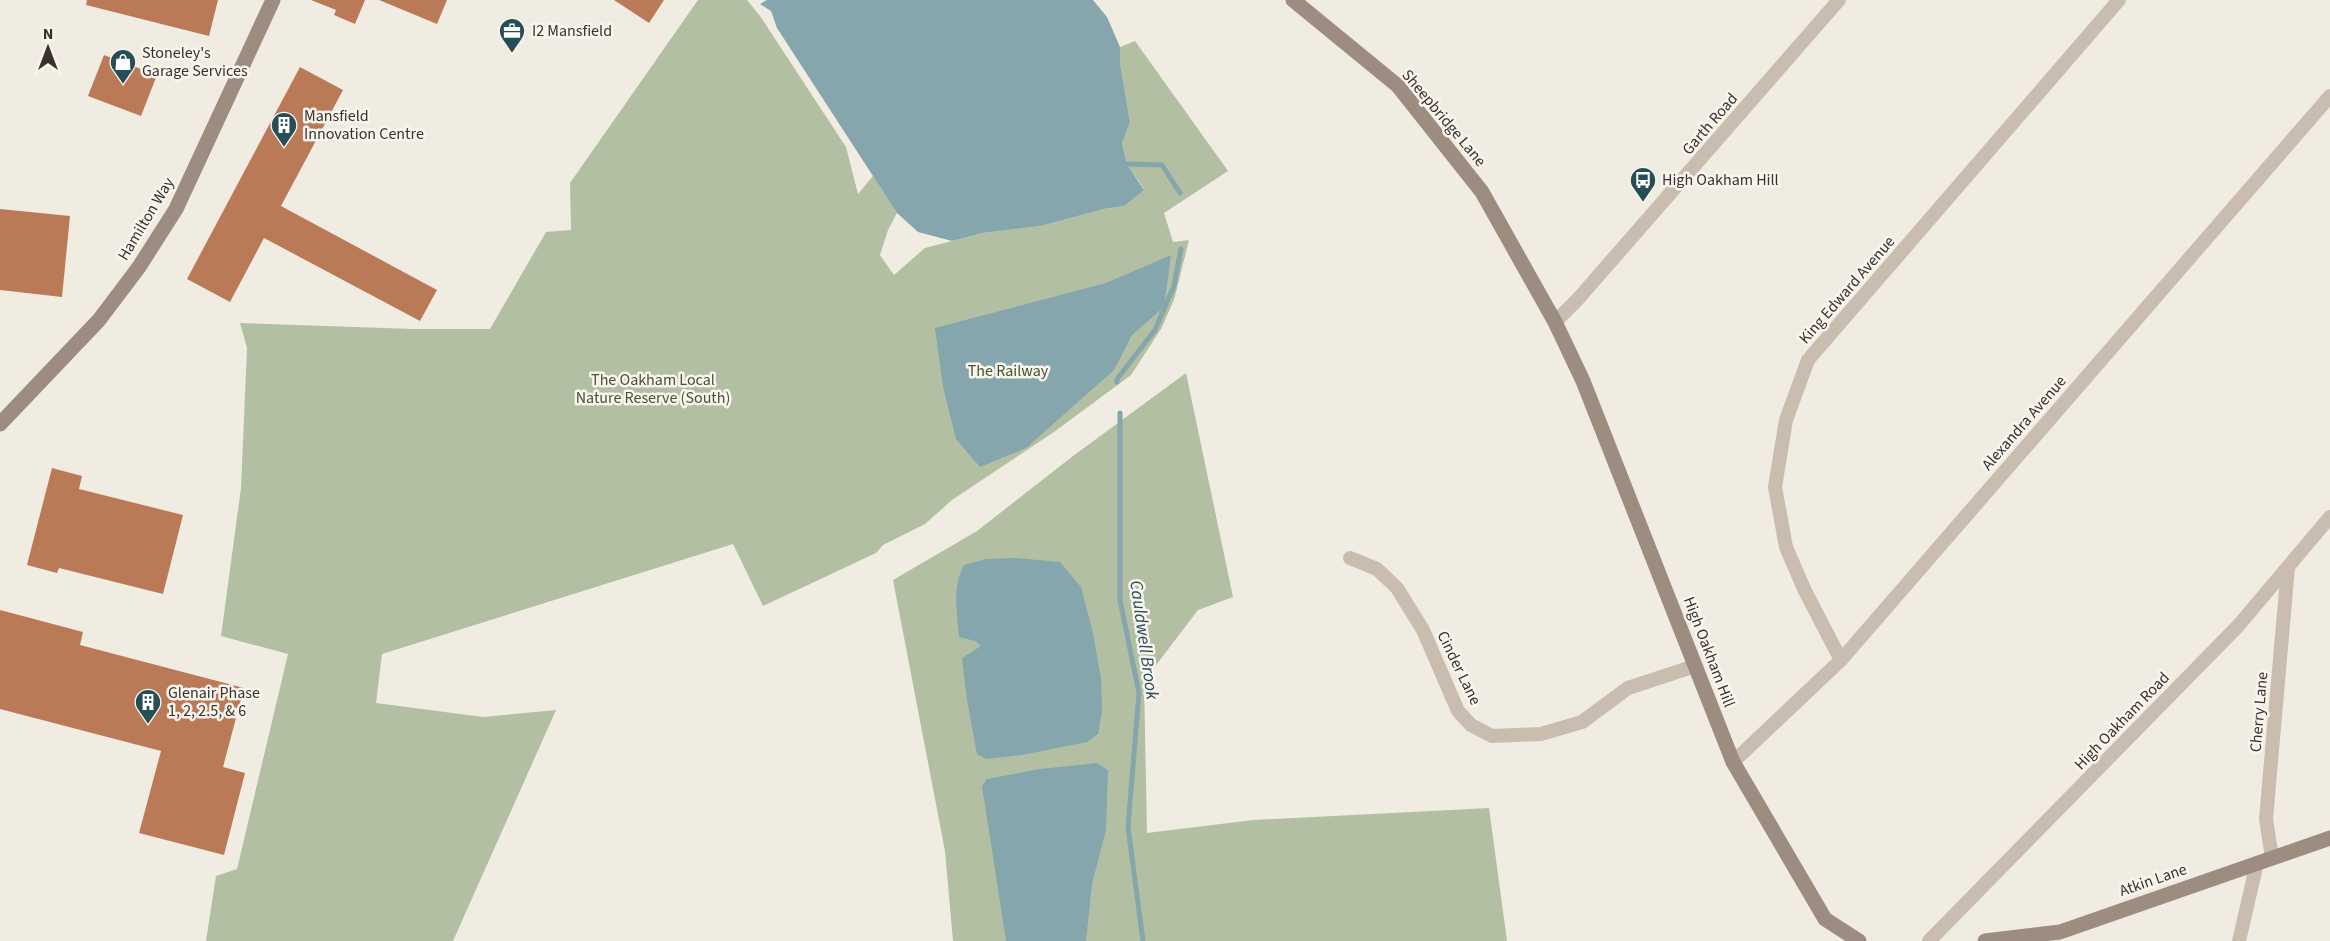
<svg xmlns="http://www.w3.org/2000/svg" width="2330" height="941" viewBox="0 0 2330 941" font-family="'Source Sans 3',sans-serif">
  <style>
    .green { fill: #b3bfa3 }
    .water { fill: #84a6ac }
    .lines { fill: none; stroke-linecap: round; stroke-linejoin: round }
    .stream { stroke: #84a6ac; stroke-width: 5 }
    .building { fill: #ba7a58 }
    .street { stroke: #c9bdaf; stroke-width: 14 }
    .secondary { stroke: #9c8d80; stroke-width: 15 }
    .labels { text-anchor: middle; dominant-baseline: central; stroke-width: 5; stroke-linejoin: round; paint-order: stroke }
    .poi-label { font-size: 16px; fill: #38312c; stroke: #f9f5ee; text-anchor: start }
    .street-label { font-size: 16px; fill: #38312c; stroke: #f9f5ee }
    .park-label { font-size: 16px; fill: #445432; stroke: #f9f5ee }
    .water-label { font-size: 18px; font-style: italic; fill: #264e56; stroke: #f9f5ee }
  </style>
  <rect width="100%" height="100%" fill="#f1ece2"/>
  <path class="green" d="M 698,0 L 747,0 L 760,16 L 846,147 L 858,194 L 873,176 L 897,213 L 888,230 L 880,255 L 894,275 L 925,248 L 983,233 L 1041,226 L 1104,209 L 1124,206 L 1144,189 L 1127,164 L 1122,142 L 1130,122 L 1120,63 L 1120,47 L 1135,41 L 1228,171 L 1164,213 L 1173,242 L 1189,240 L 1174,300 L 1161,329 L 1131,375 L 1054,432 L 952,500 L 925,524 L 883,545 L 876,553 L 763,606 L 733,544 L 382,654 L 376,703 L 483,717 L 556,710 L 453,941 L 206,941 L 216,876 L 237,869 L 288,654 L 221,636 L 241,488 L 247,348 L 240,323 L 413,329 L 490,329 L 546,232 L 571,230 L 570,183 Z
    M 1186,373 L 1233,597 L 1198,610 L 1144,681 L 1147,833 L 1253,820 L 1489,808 L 1507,941 L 953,941 L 945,851 L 893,580 L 977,531 L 1073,456 Z"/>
  <path class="water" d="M 767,0 L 1093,0 L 1107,17 L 1120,47 L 1120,63 L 1130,122 L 1122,143 L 1127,164 L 1144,190 L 1124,206 L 1104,209 L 1041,226 L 983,233 L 952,241 L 918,232 L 897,213 L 777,28 L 771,11 L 760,4 Z
    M 1171,255 L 1164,307 L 1132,335 L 1114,370 L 1026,448 L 980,467 L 956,439 L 943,387 L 935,328 L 1106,283 Z
    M 1015,558 L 1060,562 L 1081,587 L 1093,633 L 1101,679 L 1102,711 L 1098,734 L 1087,742 L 1022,755 L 986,759 L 977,754 L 967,700 L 962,658 L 981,646 L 975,641 L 959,637 C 957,612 952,588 964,565 L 986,559 Z
    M 1097,763 L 1108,770 L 1106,830 L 1092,884 L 1086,941 L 1006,941 L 982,786 L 987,779 L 1040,769 Z"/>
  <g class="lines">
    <path class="stream" d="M 1127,164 L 1162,165 L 1180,193
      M 1117,382 L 1117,379 L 1155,330 L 1174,286 L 1181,249
      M 1120,413 L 1120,600 L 1139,693 L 1128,827 L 1143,941"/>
  </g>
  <path class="building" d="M 87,0 L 218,0 L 209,36 L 86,5 Z
    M 311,0 L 365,0 L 355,24 L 334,15 L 336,10 Z
    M 379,0 L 447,0 L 437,24 Z
    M 614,0 L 664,0 L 649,23 Z
    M 104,55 L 157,75 L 141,116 L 88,96 Z
    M 300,67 L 343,90 L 281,206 L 437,290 L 420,321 L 264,238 L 230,302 L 187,279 Z
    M 0,209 L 70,216 L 62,297 L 0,290 Z
    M 52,468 L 82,476 L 79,489 L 183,515 L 163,594 L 59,568 L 57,573 L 27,565 Z
    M 0,610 L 83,632 L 80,645 L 244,688 L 223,767 L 245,773 L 224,855 L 139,833 L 161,751 L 0,709 Z"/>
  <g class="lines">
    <path class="street" d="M 1555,322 L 1578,299 L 1839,0
      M 1350,558 L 1377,569 L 1397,588 L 1423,630 L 1458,711 L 1471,725 L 1492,736 L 1541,734 L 1582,722 L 1628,688 L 1695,666
      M 1841,660 L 1805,591 L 1786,547 L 1775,487 L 1786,420 L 1808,360 L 2119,0
      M 1733,762 L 1841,660 L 2330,96
      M 2272,858 L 2266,819 L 2288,567
      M 1929,941 L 2238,626 L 2330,517
      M 2239,941 L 2257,863"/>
    <path class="secondary" d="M 1293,0 L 1398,86 L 1482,192 L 1555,322 L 1583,381 L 1733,762 L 1825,919 L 1859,941
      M 0,424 L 99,320 L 139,267 L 176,209 L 273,0
      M 1985,941 L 2060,932 L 2330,838"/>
  </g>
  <defs>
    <g id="office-pin" transform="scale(1.35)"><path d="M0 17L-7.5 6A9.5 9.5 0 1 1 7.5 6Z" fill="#264e56" stroke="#f9f5ee"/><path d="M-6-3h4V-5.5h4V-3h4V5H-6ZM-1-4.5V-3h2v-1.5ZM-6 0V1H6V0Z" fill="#fff"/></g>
    <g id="shop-pin" transform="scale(1.35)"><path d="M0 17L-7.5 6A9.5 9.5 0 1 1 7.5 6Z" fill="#264e56" stroke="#f9f5ee"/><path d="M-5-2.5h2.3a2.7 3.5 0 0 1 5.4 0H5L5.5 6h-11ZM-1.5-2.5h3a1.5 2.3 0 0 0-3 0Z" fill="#fff"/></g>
    <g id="building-pin" transform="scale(1.35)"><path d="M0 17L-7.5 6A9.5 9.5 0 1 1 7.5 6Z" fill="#264e56" stroke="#f9f5ee"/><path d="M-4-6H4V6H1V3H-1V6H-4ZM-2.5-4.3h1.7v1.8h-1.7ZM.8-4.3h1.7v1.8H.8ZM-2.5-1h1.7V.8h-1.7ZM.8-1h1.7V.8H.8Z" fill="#fff"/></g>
    <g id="bus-pin" transform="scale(1.35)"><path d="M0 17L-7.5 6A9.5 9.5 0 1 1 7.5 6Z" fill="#264e56" stroke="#f9f5ee"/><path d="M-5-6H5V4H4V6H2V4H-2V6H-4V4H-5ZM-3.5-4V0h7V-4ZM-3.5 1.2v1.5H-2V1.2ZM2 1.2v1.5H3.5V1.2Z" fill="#fff"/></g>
  </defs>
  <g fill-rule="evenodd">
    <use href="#office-pin" x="512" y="31"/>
    <use href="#shop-pin" x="123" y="62"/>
    <use href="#building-pin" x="284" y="125"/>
    <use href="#bus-pin" x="1643" y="180"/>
    <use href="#building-pin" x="148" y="702"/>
  </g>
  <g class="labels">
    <g class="poi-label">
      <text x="532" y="31">I2 Mansfield</text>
      <text x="142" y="53">Stoneley's<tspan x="142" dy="18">Garage Services</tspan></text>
      <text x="304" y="116">Mansfield<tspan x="304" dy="18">Innovation Centre</tspan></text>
      <text x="1662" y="180">High Oakham Hill</text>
      <text x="168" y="693">Glenair Phase<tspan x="168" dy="18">1, 2, 2.5, &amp; 6</tspan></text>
    </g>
    <g class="street-label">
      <text transform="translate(1444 118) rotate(50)">Sheepbridge Lane</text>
      <text transform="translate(1710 124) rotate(-49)">Garth Road</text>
      <text transform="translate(146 219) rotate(-59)">Hamilton Way</text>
      <text transform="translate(1847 290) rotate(-49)">King Edward Avenue</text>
      <text transform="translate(2024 423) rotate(-49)">Alexandra Avenue</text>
      <text transform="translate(1709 652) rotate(69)">High Oakham Hill</text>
      <text transform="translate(1459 668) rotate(64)">Cinder Lane</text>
      <text transform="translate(2259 712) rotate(-85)">Cherry Lane</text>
      <text transform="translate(2122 721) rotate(-46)">High Oakham Road</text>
      <text transform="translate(2153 880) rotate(-19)">Atkin Lane</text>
    </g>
    <g class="park-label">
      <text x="1008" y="371">The Railway</text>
      <text x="653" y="380">The Oakham Local<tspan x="653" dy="18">Nature Reserve (South)</tspan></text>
    </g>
    <g class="water-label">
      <text transform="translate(1144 640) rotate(82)">Cauldwell Brook</text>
    </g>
  </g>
  <g transform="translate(48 48)" stroke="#f9f5ee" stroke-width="4.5" paint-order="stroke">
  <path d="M0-4.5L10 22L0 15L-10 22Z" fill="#38312c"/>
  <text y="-9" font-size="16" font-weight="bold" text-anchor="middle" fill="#38312c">N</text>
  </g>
</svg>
